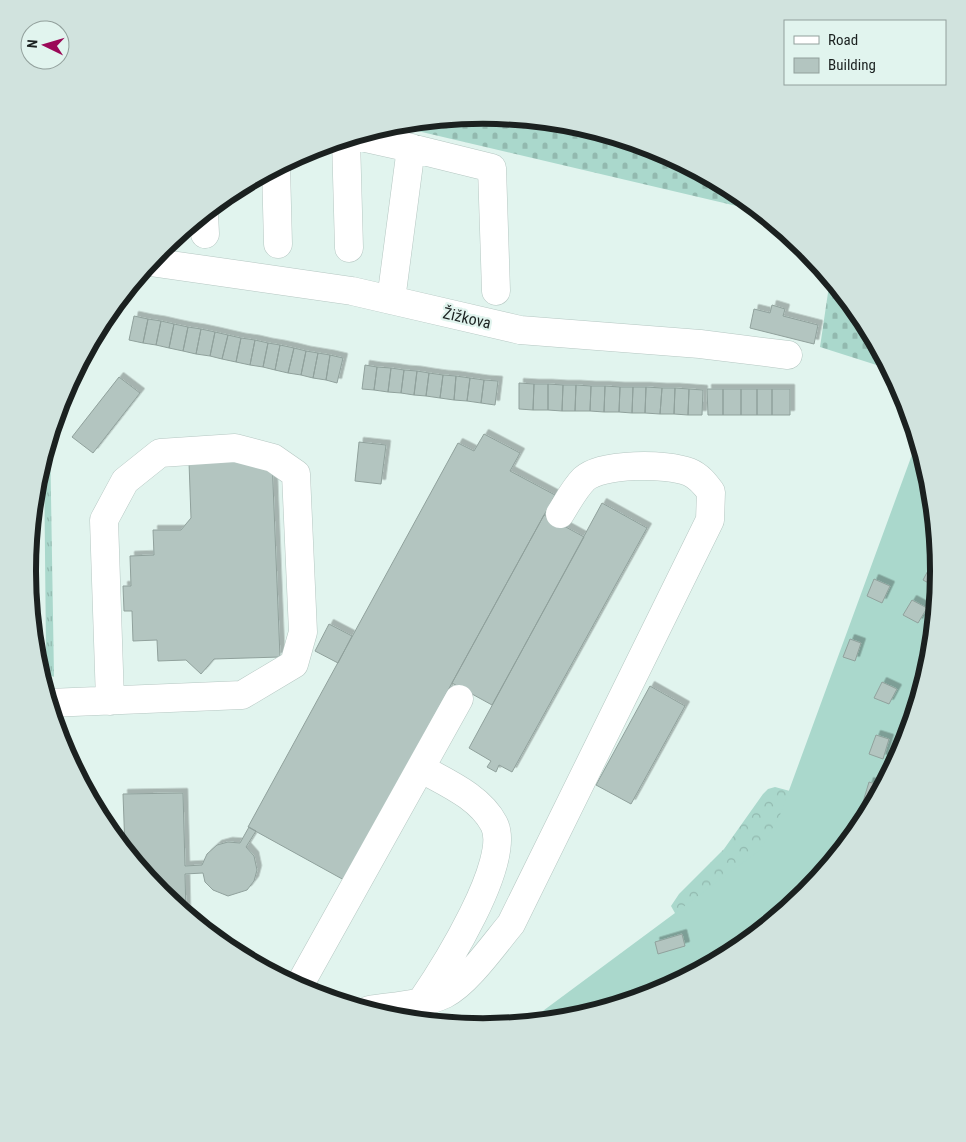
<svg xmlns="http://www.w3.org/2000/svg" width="966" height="1142" viewBox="0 0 966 1142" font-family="'Roboto Condensed',sans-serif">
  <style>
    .grass { fill: url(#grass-tufts) }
    .forest { fill: url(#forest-crowns) }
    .cemetery { fill: url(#cemetery-stones) }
    .garden { fill: #aad8cc }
    .building { fill: #b3c5c0; stroke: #90a19c; filter: url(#shadow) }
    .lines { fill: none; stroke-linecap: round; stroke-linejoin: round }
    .minor-casing { stroke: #b5c7c2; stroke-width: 29 }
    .minor { stroke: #fff; stroke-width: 28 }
    .labels { text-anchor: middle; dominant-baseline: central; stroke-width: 4.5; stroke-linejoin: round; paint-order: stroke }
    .street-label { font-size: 16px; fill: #1b2120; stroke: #e1f4ee }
    .rim { fill: none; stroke: #1b2120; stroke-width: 6 }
  </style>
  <defs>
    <pattern id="grass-tufts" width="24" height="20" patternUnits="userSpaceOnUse" patternTransform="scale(1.25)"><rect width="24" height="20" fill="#aad8cc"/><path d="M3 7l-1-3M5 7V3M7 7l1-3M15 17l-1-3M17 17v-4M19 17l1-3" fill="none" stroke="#92b9af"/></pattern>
    <pattern id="forest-crowns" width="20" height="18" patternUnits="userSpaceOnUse" patternTransform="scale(1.25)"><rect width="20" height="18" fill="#aad8cc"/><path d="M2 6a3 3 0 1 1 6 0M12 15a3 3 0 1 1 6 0" fill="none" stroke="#92b9af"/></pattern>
    <pattern id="cemetery-stones" width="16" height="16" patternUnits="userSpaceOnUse" patternTransform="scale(1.25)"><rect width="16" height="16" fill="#aad8cc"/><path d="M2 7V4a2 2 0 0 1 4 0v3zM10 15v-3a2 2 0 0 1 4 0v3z" fill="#92b9af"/></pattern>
    <filter id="shadow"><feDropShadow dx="4.5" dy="-4.5" stdDeviation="0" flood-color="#0004"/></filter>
  </defs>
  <rect width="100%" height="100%" fill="#e1f4ee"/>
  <path class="grass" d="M 50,435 L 54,677 L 46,673 L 46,650 L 44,456 Z"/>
  <path class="forest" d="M 775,787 L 801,794 L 818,805 L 680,922 L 671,906 L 679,894 L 724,849 L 763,794 L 768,789 Z
    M 601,1009 L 572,1018 L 483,1026 L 471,1025 Z"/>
  <path class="cemetery" d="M 483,116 L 572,124 L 658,150 L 736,192 L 758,211 L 392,125 Z
    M 830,279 L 862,318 L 889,369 L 820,347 Z"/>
  <path class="garden" d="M 917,441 C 921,454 927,469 930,483 C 966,732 818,963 572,1018 C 558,1021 543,1021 528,1022 L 760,850 L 780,815 Z"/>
  <path class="building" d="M 772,305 L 785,309 L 783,316 L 818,325 L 814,344 L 750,328 L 754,309 L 770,313 Z
    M 134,316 L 148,319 L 143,343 L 129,340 Z
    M 148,319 L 161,321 L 156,345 L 143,343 Z
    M 161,321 L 174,324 L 169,348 L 156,345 Z
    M 174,324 L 188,327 L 183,351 L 169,348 Z
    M 188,327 L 201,329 L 196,354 L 183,351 Z
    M 201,329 L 215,332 L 210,356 L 196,354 Z
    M 215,332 L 228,335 L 222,359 L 210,356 Z
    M 228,335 L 241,338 L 236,362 L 222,359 Z
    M 241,338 L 255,340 L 250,365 L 236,362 Z
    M 255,340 L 268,343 L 263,367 L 250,365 Z
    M 268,343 L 280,345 L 275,370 L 263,367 Z
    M 280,345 L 294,348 L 288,373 L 275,370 Z
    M 294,348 L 306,351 L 301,375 L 288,373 Z
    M 306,351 L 318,353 L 313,378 L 301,375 Z
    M 318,353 L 330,355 L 326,380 L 313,378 Z
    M 330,355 L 343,358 L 337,383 L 326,380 Z
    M 365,365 L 377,367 L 374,390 L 362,389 Z
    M 377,367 L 391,368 L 388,392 L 374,390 Z
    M 391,368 L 404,370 L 401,393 L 388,392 Z
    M 404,370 L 417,371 L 414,395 L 401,393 Z
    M 417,371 L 429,373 L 426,396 L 414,395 Z
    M 429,373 L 443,375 L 440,398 L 426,396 Z
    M 443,375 L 456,376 L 454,400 L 440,398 Z
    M 456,376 L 470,378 L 467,401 L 454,400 Z
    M 119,377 L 140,393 L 93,453 L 72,437 Z
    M 470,378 L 484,380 L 481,403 L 467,401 Z
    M 484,380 L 498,381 L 495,405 L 481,403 Z
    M 519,383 L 534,384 L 533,410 L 519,409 Z
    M 534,384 L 548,384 L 548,410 L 533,410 Z
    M 548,384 L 563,385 L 562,411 L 548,410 Z
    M 563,385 L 576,385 L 575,411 L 562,411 Z
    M 576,385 L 591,386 L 590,411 L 575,411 Z
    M 591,386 L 605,386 L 604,412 L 590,411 Z
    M 605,386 L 620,387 L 619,412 L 604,412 Z
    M 620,387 L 633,387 L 632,413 L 619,412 Z
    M 633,387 L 646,387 L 645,413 L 632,413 Z
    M 646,387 L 662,388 L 660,414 L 645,413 Z
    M 662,388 L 675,388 L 674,414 L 660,414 Z
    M 675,388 L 689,389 L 688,415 L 674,414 Z
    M 689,389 L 703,390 L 702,415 L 688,415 Z
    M 707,389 L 723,389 L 723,415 L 708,415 Z
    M 723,389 L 741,389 L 741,415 L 723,415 Z
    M 741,389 L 757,389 L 757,415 L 741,415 Z
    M 757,389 L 772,389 L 772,415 L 757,415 Z
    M 772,389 L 790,389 L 790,415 L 772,415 Z
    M 484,434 L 520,453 L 510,471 L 555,495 L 344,880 L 248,827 L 458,443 L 474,451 Z
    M 359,442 L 386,445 L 381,484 L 355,481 Z
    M 272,459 L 280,657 L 214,659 L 201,674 L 186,660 L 158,661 L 157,640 L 133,641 L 132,611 L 124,611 L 123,586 L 131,586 L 130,556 L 154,555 L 153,530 L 181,530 L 191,518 L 189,462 Z
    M 602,503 L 647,528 L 512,772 L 499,765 L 496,772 L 487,767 L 491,761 L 469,748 Z
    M 544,515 L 584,537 L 492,705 L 452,683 Z
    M 932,563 L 938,566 L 936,587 L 923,580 Z
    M 874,579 L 890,586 L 882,603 L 867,596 Z
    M 912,600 L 927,608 L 918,623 L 903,615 Z
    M 329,624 L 352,636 L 338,663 L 315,651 Z
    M 850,639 L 861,643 L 855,661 L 843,657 Z
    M 882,682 L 897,689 L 889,704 L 874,698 Z
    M 650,686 L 685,706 L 631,804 L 596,785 Z
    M 876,735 L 889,739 L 883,759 L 869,754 Z
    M 869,782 L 882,786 L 872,805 L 863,802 Z
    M 183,793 L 185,866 L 202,865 L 207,854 L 217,845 L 228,842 L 240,843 L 249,827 L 256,831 L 246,847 L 254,856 L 257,870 L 254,881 L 247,890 L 228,896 L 213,890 L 205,882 L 203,873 L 185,874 L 186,914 L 161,893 L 125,849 L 123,794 Z
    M 682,934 L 685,946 L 658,954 L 655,942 Z"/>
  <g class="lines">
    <g class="minor-casing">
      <path id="minor" d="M 357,136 L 411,148
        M 346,139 L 349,248
        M 276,168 L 278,244
        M 204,214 L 205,234
        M 150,262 L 352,291 L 520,330 L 700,344 L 788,355
        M 391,300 L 411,148 L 492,168 L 496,291
        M 49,703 L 242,695 L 294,664 L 303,632 L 296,474 L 273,458 L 235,448 L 160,453 L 125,481 L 104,520 L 110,701
        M 299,986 L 459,699
        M 421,1002 C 443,970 513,860 494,824 C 480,797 447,783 422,769
        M 369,1010 C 394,1006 422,1005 445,994 C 467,983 495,943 511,924 L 710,520 L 711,492 C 705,484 699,476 689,472 C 667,463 601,463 584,479 C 574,489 567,503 560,514"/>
    </g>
    <use href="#minor" class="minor"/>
  </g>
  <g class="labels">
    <g class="street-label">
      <text transform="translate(467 318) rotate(13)">Žižkova</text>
    </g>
  </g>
  <path d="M0 0H966V1142H0ZM36 571a447 447 0 1 1 894 0a447 447 0 1 1-894 0Z" fill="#d1e3de" fill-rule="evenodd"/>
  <path class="rim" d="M36 571a447 447 0 1 1 894 0a447 447 0 1 1-894 0Z"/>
  <rect x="784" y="20" width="162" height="65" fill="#e1f4ee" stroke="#92a09c"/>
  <rect x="794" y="36" width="25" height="8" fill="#ffffff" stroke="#92a09c"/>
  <text x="828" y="45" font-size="15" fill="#1b2120">Road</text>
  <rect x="794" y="58" width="25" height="15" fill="#b3c5c0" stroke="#92a09c"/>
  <text x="828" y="70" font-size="15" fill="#1b2120">Building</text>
  <g transform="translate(45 45) rotate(275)"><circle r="24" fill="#e1f4ee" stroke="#92a09c"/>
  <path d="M0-4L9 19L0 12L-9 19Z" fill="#9b0857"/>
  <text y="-8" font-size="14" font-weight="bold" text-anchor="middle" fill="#1b2120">N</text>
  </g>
</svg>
